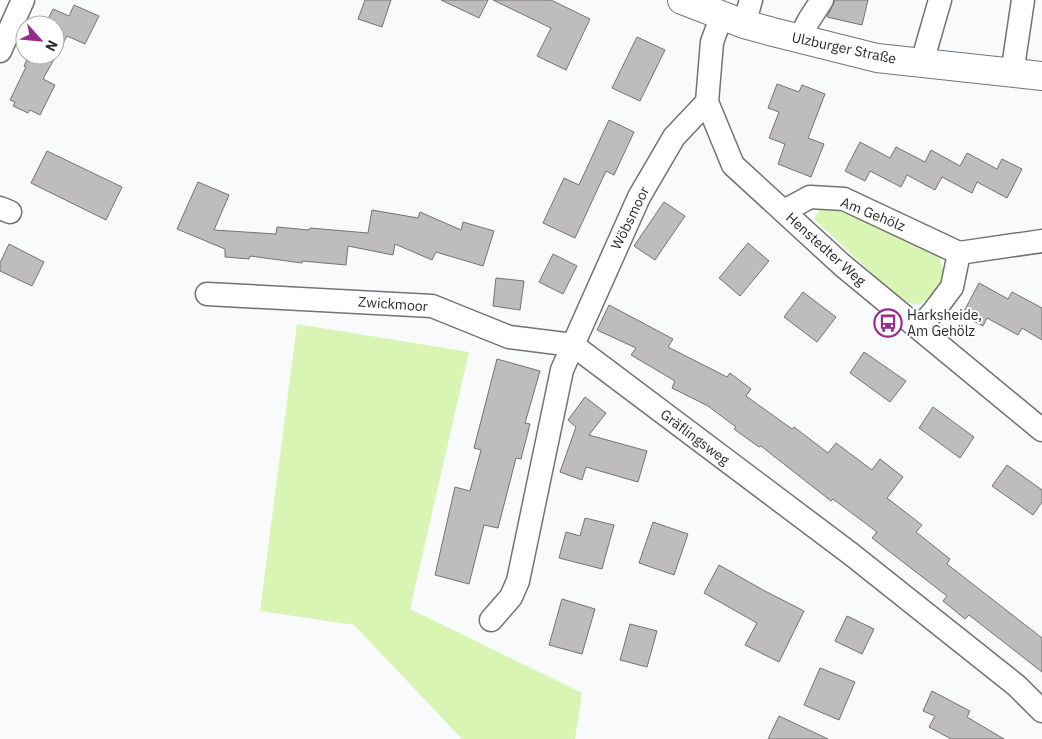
<svg xmlns="http://www.w3.org/2000/svg" width="1042" height="739" viewBox="0 0 1042 739" font-family="'IBM Plex Sans',sans-serif">
  <style>
    .green { fill: #d9f5b4 }
    .building { fill: #bebcbe; stroke: #747274 }
    .lines { fill: none; stroke-linecap: round; stroke-linejoin: round }
    .minor-casing { stroke: #727374; stroke-width: 25 }
    .major-casing { stroke: #727374; stroke-width: 30 }
    .minor { stroke: #fff; stroke-width: 22 }
    .major { stroke: #fff; stroke-width: 28 }
    .labels { text-anchor: middle; dominant-baseline: central; stroke-width: 4; stroke-linejoin: round; paint-order: stroke }
    .street-label { font-size: 14px; fill: #2a2a2b; stroke: #fff }
    .poi-label { font-size: 14px; fill: #2a2a2b; stroke: #fff; text-anchor: start }
  </style>
  <rect width="100%" height="100%" fill="#f9fafc"/>
  <path class="green" d="M 831,209 L 845,212 L 937,254 C 951,278 942,294 918,305 L 905,301 L 893,293 L 814,219 L 819,210 Z
    M 297,324 L 469,352 L 410,609 L 582,693 L 575,739 L 462,739 L 354,625 L 260,611 Z"/>
  <path class="building" d="M 365,0 L 391,0 L 382,27 L 358,19 Z
    M 441,0 L 488,0 L 479,18 Z
    M 493,0 L 551,0 L 590,19 L 566,70 L 537,56 L 551,28 Z
    M 835,0 L 868,0 L 862,25 L 827,17 Z
    M 74,5 L 99,16 L 85,44 L 67,36 L 43,79 L 55,85 L 40,115 L 30,110 L 28,113 L 13,106 L 15,102 L 10,100 L 26,67 L 24,66 L 29,55 L 55,55 L 55,25 L 45,25 L 53,9 L 69,16 Z
    M 637,37 L 665,50 L 640,101 L 612,88 Z
    M 777,84 L 799,92 L 802,85 L 825,94 L 808,138 L 824,144 L 811,177 L 778,164 L 785,144 L 769,138 L 779,112 L 768,108 Z
    M 609,120 L 634,132 L 614,175 L 606,171 L 575,238 L 543,223 L 564,178 L 579,185 Z
    M 860,142 L 890,158 L 896,147 L 925,162 L 931,150 L 960,166 L 967,153 L 997,169 L 1002,159 L 1022,169 L 1007,198 L 977,182 L 972,193 L 942,177 L 935,190 L 907,175 L 901,187 L 870,171 L 865,181 L 845,171 Z
    M 47,151 L 122,187 L 106,220 L 31,183 Z
    M 198,182 L 229,195 L 214,230 L 276,234 L 277,227 L 309,230 L 310,228 L 368,233 L 372,210 L 418,218 L 420,212 L 461,230 L 463,222 L 494,231 L 483,266 L 436,252 L 432,260 L 395,244 L 393,255 L 348,246 L 346,265 L 302,261 L 302,263 L 250,256 L 249,259 L 225,257 L 225,249 L 177,229 Z
    M 664,202 L 685,216 L 655,260 L 634,246 Z
    M 748,243 L 769,261 L 740,296 L 719,278 Z
    M 9,244 L 44,262 L 32,286 L 0,271 L 0,263 Z
    M 553,254 L 577,266 L 563,294 L 539,282 Z
    M 496,278 L 524,281 L 520,310 L 493,306 Z
    M 979,283 L 1008,299 L 1012,292 L 1042,308 L 1042,340 L 1022,328 L 1018,335 L 987,318 L 983,326 L 962,315 Z
    M 803,292 L 836,317 L 817,342 L 784,317 Z
    M 609,305 L 673,339 L 668,347 L 727,377 L 730,373 L 751,389 L 746,396 L 792,429 L 794,427 L 828,453 L 836,443 L 872,470 L 880,459 L 903,477 L 887,498 L 922,525 L 916,532 L 950,559 L 947,564 L 1042,638 L 1042,672 L 969,615 L 965,619 L 943,601 L 947,596 L 872,538 L 877,532 L 833,499 L 831,501 L 761,446 L 759,447 L 734,429 L 736,427 L 708,406 L 672,388 L 675,381 L 631,355 L 636,348 L 597,330 Z
    M 864,352 L 906,381 L 890,402 L 850,373 Z
    M 497,359 L 540,371 L 525,423 L 530,424 L 521,459 L 516,458 L 498,528 L 484,525 L 469,584 L 435,575 L 455,487 L 470,491 L 481,450 L 474,448 Z
    M 585,397 L 606,413 L 589,435 L 647,451 L 638,482 L 586,467 L 582,480 L 560,472 L 576,427 L 568,420 Z
    M 933,407 L 974,437 L 960,458 L 919,428 Z
    M 1007,465 L 1042,490 L 1042,502 L 1033,515 L 992,486 Z
    M 585,518 L 614,525 L 602,569 L 559,558 L 566,532 L 580,536 Z
    M 653,522 L 688,534 L 674,575 L 639,563 Z
    M 719,565 L 763,590 L 804,611 L 779,662 L 745,645 L 757,623 L 704,593 Z
    M 562,599 L 595,609 L 582,654 L 549,645 Z
    M 847,616 L 874,629 L 862,654 L 835,641 Z
    M 630,624 L 657,631 L 647,667 L 620,660 Z
    M 820,668 L 855,682 L 839,720 L 804,705 Z
    M 932,691 L 970,711 L 967,717 L 1004,739 L 951,739 L 929,727 L 935,716 L 923,711 Z
    M 779,716 L 828,739 L 768,739 Z"/>
  <g class="lines">
    <g class="minor-casing">
      <path id="minor" d="M 722,15 L 712,42 L 707,102 L 733,165 L 842,265 L 1042,430
        M 744,24 L 751,0
        M 799,39 L 809,20 L 822,0
        M 0,51 L 23,0
        M 919,63 L 925,52 L 940,0
        M 1012,74 L 1023,0
        M 0,208 L 10,212
        M 784,211 L 810,197 L 844,199 L 959,253 L 1042,241
        M 207,294 L 432,306 L 509,337 L 573,345 L 639,197 L 674,137 L 707,102
        M 919,328 L 934,311 L 952,287 L 959,253
        M 491,620 L 511,597 L 518,581 L 562,370 L 573,345 L 851,554 L 1017,686 L 1042,711"/>
    </g>
    <g class="major-casing">
      <path id="major" d="M 682,0 L 744,24 L 773,32 L 877,58 L 1042,76"/>
    </g>
    <use href="#minor" class="minor"/>
    <use href="#major" class="major"/>
  </g>
  <defs>
    <g id="bus-ring" transform="scale(1.4375)"><circle r="9.5" fill="#fff" stroke="#982b8c" stroke-width="1.5"/><path d="M-5-6H5V4H4V6H2V4H-2V6H-4V4H-5ZM-3.5-4V0h7V-4ZM-3.5 1.2v1.5H-2V1.2ZM2 1.2v1.5H3.5V1.2Z" fill="#982b8c"/></g>
  </defs>
  <g fill-rule="evenodd">
    <use href="#bus-ring" x="888" y="323"/>
  </g>
  <g class="labels">
    <g class="street-label">
      <text transform="translate(844 48) rotate(12)">Ulzburger Straße</text>
      <text transform="translate(873 214) rotate(22)">Am Gehölz</text>
      <text transform="translate(630 218) rotate(-64)">Wöbsmoor</text>
      <text transform="translate(826 249) rotate(42)">Henstedter Weg</text>
      <text transform="translate(393 304) rotate(4)">Zwickmoor</text>
      <text transform="translate(695 437) rotate(37)">Gräflingsweg</text>
    </g>
    <g class="poi-label">
      <text x="907" y="315">Harksheide,<tspan x="907" dy="16">Am Gehölz</tspan></text>
    </g>
  </g>
  <g transform="translate(40 40) rotate(117)"><circle r="24" fill="#ffffff" stroke="#aaaaaa"/>
  <path d="M0-4L9 19L0 12L-9 19Z" fill="#982b8c"/>
  <text y="-8" font-size="14" font-weight="bold" text-anchor="middle" fill="#2a2a2b">N</text>
  </g>
</svg>
